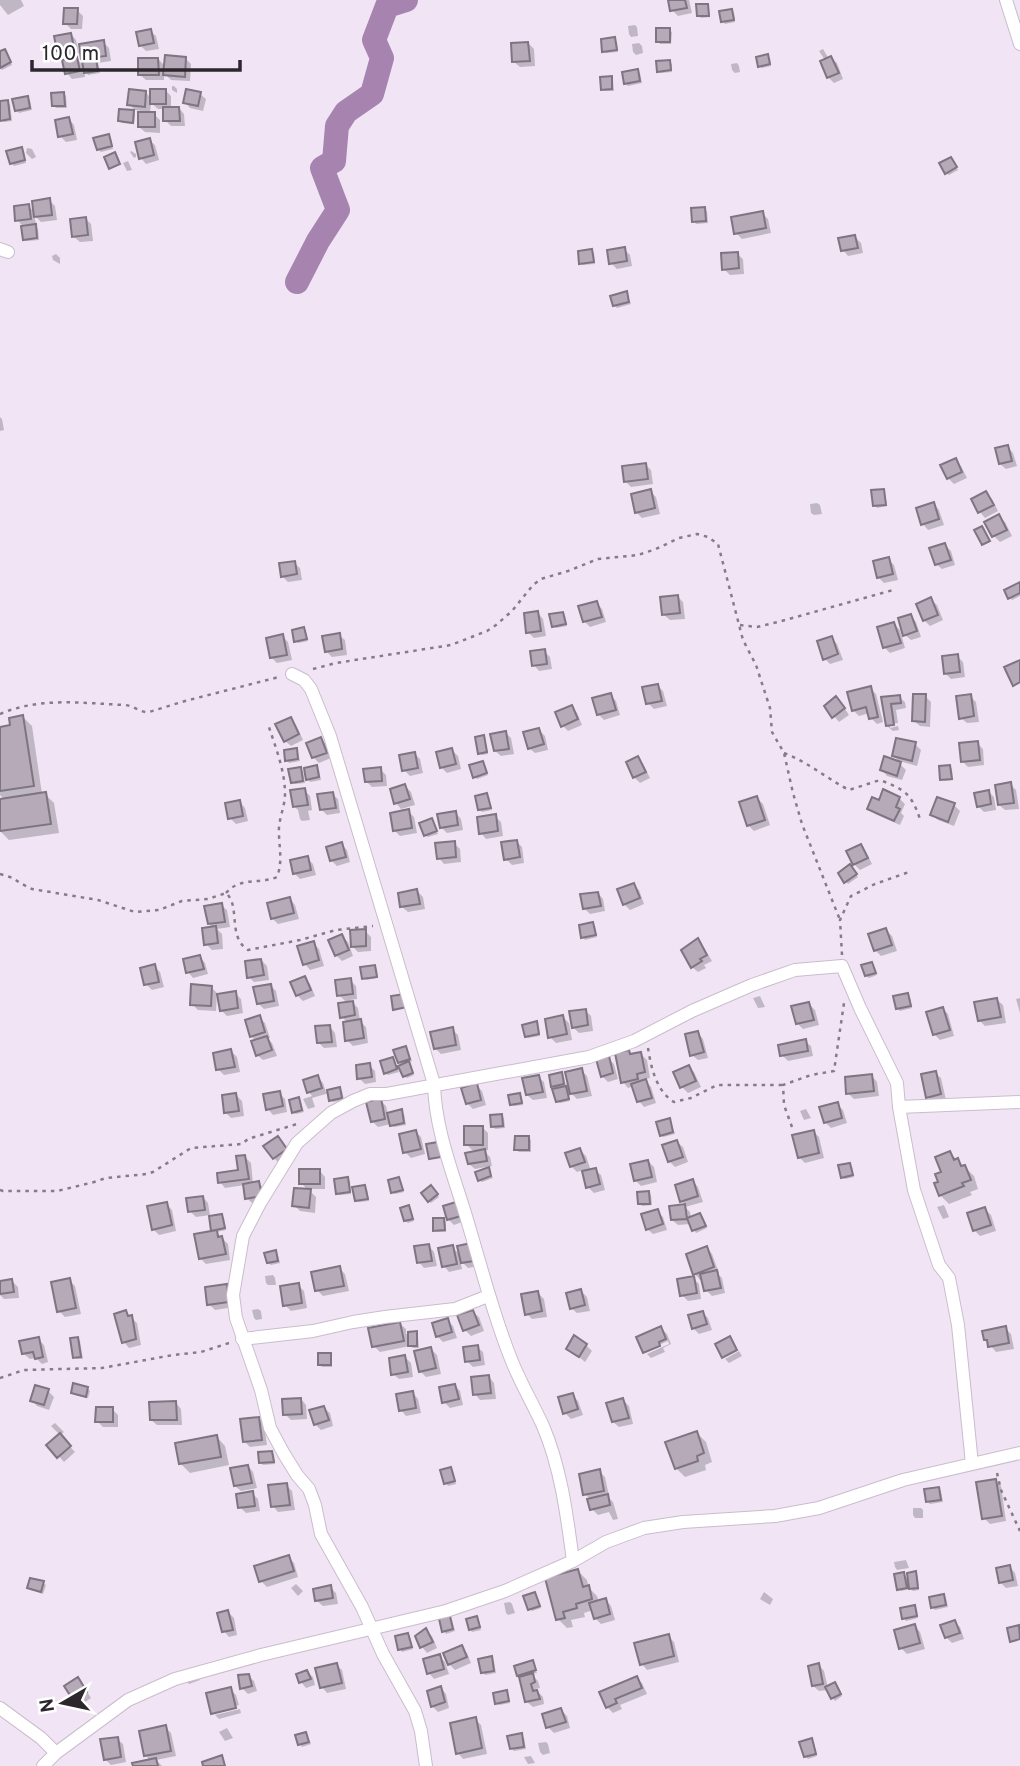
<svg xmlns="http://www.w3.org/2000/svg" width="1020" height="1766" viewBox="0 0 1020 1766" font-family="Overpass,sans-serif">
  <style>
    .shadow { fill: #0003 }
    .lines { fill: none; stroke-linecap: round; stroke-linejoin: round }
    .river { stroke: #a784b0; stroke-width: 24 }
    .building { fill: #b6aab9; stroke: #7f7482; stroke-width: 2 }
    .street-casing { stroke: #c9bdcc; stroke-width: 14 }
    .path { stroke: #847d87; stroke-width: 2.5; stroke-dasharray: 3.5 5; stroke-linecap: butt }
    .street { stroke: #fff; stroke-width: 12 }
  </style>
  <rect width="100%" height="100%" fill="#f1e5f5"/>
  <path class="shadow" d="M 0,0 L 21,0 L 24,6 L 8,15 L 0,5 Z
    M 670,0 L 689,0 L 692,13 L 678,16 L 672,10 Z
    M 707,5 L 709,8 L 710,17 L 701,18 L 699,16 Z
    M 77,10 L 83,16 L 82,29 L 71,29 L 65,23 Z
    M 731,11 L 734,13 L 735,22 L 725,24 L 723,21 Z
    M 635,25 L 637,27 L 638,36 L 631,37 L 629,34 L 628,26 Z
    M 669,30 L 672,32 L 671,44 L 660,44 L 658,41 Z
    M 150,31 L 156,36 L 159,49 L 146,51 L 141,46 Z
    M 71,34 L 76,40 L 79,53 L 64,56 L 59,50 Z
    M 614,39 L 617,42 L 618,52 L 606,53 L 604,51 Z
    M 103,42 L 109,48 L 111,61 L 98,63 L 100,73 L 88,75 L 84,70 L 85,77 L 72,79 L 67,73 L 77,59 L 84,67 L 86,62 L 83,58 Z
    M 528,43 L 534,49 L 535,66 L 520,67 L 514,62 Z
    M 639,43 L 642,46 L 643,53 L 636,55 L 633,52 L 632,44 Z
    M 823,49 L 829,59 L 831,58 L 837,63 L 843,79 L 834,83 L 828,77 L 825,60 L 819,51 Z
    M 5,51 L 12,65 L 2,70 L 0,67 L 0,53 Z
    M 767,56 L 770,58 L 771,66 L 762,68 L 759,66 Z
    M 185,58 L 191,64 L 190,81 L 171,80 L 164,73 L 164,80 L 146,80 L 140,75 L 158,59 L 166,67 Z
    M 669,61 L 672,64 L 672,72 L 661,73 L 658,71 Z
    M 737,63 L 739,66 L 740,72 L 735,73 L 732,70 L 731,64 Z
    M 638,71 L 640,73 L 642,83 L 628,86 L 625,83 Z
    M 611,78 L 613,80 L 614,91 L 605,91 L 603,89 Z
    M 172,86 L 174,86 L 177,89 L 177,93 L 172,90 Z
    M 165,90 L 171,96 L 171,108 L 179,108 L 184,114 L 185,126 L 171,126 L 165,120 L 165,109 L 158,109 L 151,103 L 150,114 L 154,114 L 160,120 L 160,133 L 145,132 L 139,127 L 148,112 L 135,110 L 129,104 L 146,93 L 152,99 Z
    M 64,94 L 66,96 L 67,108 L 56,108 L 54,106 Z
    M 200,94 L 206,99 L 203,111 L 190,108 L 185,102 Z
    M 27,97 L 30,100 L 32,110 L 19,113 L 17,110 Z
    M 7,102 L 10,104 L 12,121 L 4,122 L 1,120 L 0,103 Z
    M 133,112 L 135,114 L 134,124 L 122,123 L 120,121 Z
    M 69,119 L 74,125 L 77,140 L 66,142 L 60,136 Z
    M 108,136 L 111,138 L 113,149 L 101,152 L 98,149 Z
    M 149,140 L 155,145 L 159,160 L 146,164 L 141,158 Z
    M 27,148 L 32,149 L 36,157 L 32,159 L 26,153 Z
    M 21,149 L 24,152 L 26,163 L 14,166 L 12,163 Z
    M 131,151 L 136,154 L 136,157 L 134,158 L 130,152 Z
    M 128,161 L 132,170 L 127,171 L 123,163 Z
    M 953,161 L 958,170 L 949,175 L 946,173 Z
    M 49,200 L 55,206 L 57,220 L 41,222 L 34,215 L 36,224 L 33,225 L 38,229 L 39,240 L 27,241 L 24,239 L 25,228 L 17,220 L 28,206 L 35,212 Z
    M 704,209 L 707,211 L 708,223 L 696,224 L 694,221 Z
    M 762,213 L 768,219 L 771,233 L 742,239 L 736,233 Z
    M 85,218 L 91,224 L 93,241 L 80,242 L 74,237 Z
    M 855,237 L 861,243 L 863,253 L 848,256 L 843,250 Z
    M 624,249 L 630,255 L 632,266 L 617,269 L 611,263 Z
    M 592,251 L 594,253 L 595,264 L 583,265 L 581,263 Z
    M 56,254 L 60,258 L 60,264 L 53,260 L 52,256 Z
    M 737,254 L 743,259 L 744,274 L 730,275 L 724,269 Z
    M 626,293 L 631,304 L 617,308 L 614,305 Z
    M 0,417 L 2,419 L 4,430 L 0,431 Z
    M 1008,447 L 1013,453 L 1017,466 L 1006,469 L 1000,464 Z
    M 955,460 L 961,466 L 967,478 L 954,484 L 948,478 Z
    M 646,465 L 651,470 L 653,484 L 631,487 L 625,481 Z
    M 650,491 L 656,497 L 660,514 L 642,518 L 636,512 Z
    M 883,491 L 885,493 L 887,506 L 877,508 L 875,505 Z
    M 986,493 L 992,499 L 998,511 L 985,518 L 980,512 L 973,500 Z
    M 817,503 L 820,505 L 822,514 L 814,515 L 811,513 L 810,504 Z
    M 934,504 L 939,510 L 944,525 L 928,530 L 923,524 Z
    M 999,517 L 1005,522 L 1012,536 L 1000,542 L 994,536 L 987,523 Z
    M 945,545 L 951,551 L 955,565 L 942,569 L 936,564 Z
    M 888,559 L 894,565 L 898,580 L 884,583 L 878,577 Z
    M 294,563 L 300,568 L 302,580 L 288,582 L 282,576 Z
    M 1020,584 L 1020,596 L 1012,600 L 1010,598 Z
    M 677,596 L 683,602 L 685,619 L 670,620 L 664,615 Z
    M 931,600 L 937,605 L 943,620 L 930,626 L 924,620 Z
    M 597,603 L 602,609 L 606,622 L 590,627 L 584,621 Z
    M 538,613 L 543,619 L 546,636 L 534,638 L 528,632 Z
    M 563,613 L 565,616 L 567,626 L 556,628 L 553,626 Z
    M 911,616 L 916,622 L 921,637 L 911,640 L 905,635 Z
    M 894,624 L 900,630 L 905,648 L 890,653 L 884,647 Z
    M 304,629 L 306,631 L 308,641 L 298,643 L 296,641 Z
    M 339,635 L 345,640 L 347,655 L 332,657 L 326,651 Z
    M 282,636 L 288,642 L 292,660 L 277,663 L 271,657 Z
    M 832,638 L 837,644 L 843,660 L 830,664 L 825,659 Z
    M 544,651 L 550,657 L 552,669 L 539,671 L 534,665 Z
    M 957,656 L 963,662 L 965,677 L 951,679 L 945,673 Z
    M 658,686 L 663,691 L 667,706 L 654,709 L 648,703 Z
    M 870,688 L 876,694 L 883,722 L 877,724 L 871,718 L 870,713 L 859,716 L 853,710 Z
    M 610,695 L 616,701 L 620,715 L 604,720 L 598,714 Z
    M 925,696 L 931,702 L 930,727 L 920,726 L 914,721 Z
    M 970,696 L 976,702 L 979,722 L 967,723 L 961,718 Z
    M 899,697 L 905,702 L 906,708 L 896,710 L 898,723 L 890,724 L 890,728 L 898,726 L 899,730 L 893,731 L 887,726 L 883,699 Z
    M 842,704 L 849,715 L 839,722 L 834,716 Z
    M 571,707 L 577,713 L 582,725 L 568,731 L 563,726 Z
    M 23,717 L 32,726 L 42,794 L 45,794 L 54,803 L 59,833 L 9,840 L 0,831 L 0,801 L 5,800 L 0,795 L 0,729 L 12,727 Z
    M 290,719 L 296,725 L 303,740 L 291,746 L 285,741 Z
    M 539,730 L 545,736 L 548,750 L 535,753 L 529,748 Z
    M 506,733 L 511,738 L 514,754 L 501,756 L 495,751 Z
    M 483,737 L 485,739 L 488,754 L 482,755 L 479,753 Z
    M 321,739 L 327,745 L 331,758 L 319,763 L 313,757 Z
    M 977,743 L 983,749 L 984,765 L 968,767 L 962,761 Z
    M 915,744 L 921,750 L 917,766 L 899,761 L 894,756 Z
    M 296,749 L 298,752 L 300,761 L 289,763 L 287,760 Z
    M 452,750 L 458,756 L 461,769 L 447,773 L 441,767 Z
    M 414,753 L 420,759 L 423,773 L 410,776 L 404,770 Z
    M 638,758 L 643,764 L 650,778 L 640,783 L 634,777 Z
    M 482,763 L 488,775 L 477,779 L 475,777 Z
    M 900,764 L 906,770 L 902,780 L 887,776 L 882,770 Z
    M 317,767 L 319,770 L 321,780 L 310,782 L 308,779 Z
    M 950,767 L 952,769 L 953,780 L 944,781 L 942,779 Z
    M 300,769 L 303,771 L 305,783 L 295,784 L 292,782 Z
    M 380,769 L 386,775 L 387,786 L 372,787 L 367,782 Z
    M 1010,784 L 1016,790 L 1019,809 L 1005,810 L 999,805 Z
    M 405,786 L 411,792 L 415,805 L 401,809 L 396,803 Z
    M 304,790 L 310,796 L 312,810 L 308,811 L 310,820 L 302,821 L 300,819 L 298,810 L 294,806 Z
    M 988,791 L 994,797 L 996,810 L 984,812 L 978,806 Z
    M 332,794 L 338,799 L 340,813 L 327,815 L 322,810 Z
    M 487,795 L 489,797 L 492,810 L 482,812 L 480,810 Z
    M 757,798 L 763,804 L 770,825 L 754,831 L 748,825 Z
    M 899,798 L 905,804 L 901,813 L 904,816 L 900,825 L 875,814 L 869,808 L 879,803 Z
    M 240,802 L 245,808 L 248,821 L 236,824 L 230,818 Z
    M 954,805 L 960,811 L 954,826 L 938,820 L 932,815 Z
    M 408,811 L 414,817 L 417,833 L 400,836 L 394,830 Z
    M 456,813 L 461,819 L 463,830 L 447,833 L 441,827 Z
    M 495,816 L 501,822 L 503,836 L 486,839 L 481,833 Z
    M 432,820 L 438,834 L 428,837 L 425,835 Z
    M 516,841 L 522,847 L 524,863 L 512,865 L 506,859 Z
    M 454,843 L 460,849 L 461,862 L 444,864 L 439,858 Z
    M 341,844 L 347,850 L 350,862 L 337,866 L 331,860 Z
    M 861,846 L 866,852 L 872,864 L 860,870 L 854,864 Z
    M 307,858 L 313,864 L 316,875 L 300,879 L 294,873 Z
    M 853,869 L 858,877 L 848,884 L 840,874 Z
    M 633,885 L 639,890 L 644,904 L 630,910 L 624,904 Z
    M 417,891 L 423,897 L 425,909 L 408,912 L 402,907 Z
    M 598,893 L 603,899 L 605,911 L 590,914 L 584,908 Z
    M 290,899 L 295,905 L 299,919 L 278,924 L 272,918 Z
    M 221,905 L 227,910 L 230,927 L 217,929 L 222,934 L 223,949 L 212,950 L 206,944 L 214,929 L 209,924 Z
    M 592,924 L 595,926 L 597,937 L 585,940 L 583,937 Z
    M 886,930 L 892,936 L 897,951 L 881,956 L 875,950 Z
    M 365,931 L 371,937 L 371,951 L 358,952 L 352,946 Z
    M 342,936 L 348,942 L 353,956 L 342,961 L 336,955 Z
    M 698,940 L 703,946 L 712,961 L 704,965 L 706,968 L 698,972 L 692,967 Z
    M 313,943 L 319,949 L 324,966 L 310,970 L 305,964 Z
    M 200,957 L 205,963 L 208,974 L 193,978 L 188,972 Z
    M 261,960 L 267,966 L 269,980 L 254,982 L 249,977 Z
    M 872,964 L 877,975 L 869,978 L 866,976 Z
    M 154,966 L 160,972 L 164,987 L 152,990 L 146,984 Z
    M 374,967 L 377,969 L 378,978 L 366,980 L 364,978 Z
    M 304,978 L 310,984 L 315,996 L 303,1001 L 297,995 Z
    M 350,980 L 356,986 L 357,999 L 350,1000 L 358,1008 L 360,1021 L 366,1027 L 368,1043 L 353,1046 L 347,1040 L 348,1023 L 342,1017 L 347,1003 L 339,995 Z
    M 271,986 L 276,991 L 279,1006 L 264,1009 L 258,1003 Z
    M 211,987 L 217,993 L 216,1011 L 198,1010 L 192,1004 Z
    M 235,993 L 241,999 L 243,1013 L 227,1016 L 221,1010 Z
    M 908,995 L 910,997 L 912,1008 L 900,1011 L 897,1008 Z
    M 760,996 L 765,1007 L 758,1008 L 753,998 Z
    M 1020,998 L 1020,1013 L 1016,999 Z
    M 997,1000 L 1003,1005 L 1006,1023 L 985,1026 L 979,1020 Z
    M 809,1004 L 815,1010 L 819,1025 L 803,1029 L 797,1023 Z
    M 943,1009 L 948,1014 L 954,1036 L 940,1040 L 934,1034 Z
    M 585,1010 L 591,1016 L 593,1031 L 579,1033 L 573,1027 Z
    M 259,1017 L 265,1023 L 270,1038 L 267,1038 L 272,1043 L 277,1056 L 263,1060 L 257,1055 L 256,1041 L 251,1036 Z
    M 563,1017 L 569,1023 L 572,1040 L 556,1043 L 550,1037 Z
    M 536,1023 L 538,1026 L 540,1036 L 528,1038 L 526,1036 Z
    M 330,1027 L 335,1033 L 337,1047 L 324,1048 L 318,1042 Z
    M 452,1029 L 458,1035 L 461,1050 L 441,1054 L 435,1048 Z
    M 698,1033 L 703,1039 L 708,1058 L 698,1060 L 692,1055 Z
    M 805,1041 L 811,1046 L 813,1056 L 788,1061 L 782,1055 Z
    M 406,1048 L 412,1061 L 407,1063 L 411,1066 L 414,1075 L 407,1078 L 404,1076 L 403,1066 L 399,1062 Z
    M 231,1051 L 237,1057 L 240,1072 L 224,1075 L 218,1069 Z
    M 628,1052 L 632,1056 L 641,1054 L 647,1060 L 650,1078 L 644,1079 L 651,1087 L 656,1103 L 644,1107 L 639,1101 L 634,1086 L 628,1088 L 623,1082 Z
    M 608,1058 L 614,1064 L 618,1079 L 608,1082 L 602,1076 Z
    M 393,1059 L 399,1072 L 388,1075 L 385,1073 Z
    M 369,1065 L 375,1071 L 376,1082 L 365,1084 L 359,1078 Z
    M 689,1067 L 694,1072 L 701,1087 L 688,1093 L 682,1087 Z
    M 581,1070 L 587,1076 L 592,1096 L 577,1099 L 571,1093 Z
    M 935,1073 L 941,1078 L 946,1100 L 934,1103 L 928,1097 Z
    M 561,1074 L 564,1077 L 566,1086 L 564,1087 L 567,1090 L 570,1101 L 560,1103 L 557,1101 L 556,1090 L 553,1086 Z
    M 872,1076 L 877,1082 L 879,1096 L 854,1099 L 848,1093 Z
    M 318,1077 L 323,1083 L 326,1092 L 339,1089 L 342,1091 L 344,1100 L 333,1102 L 331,1100 L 329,1093 L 312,1098 L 315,1107 L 308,1109 L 303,1099 L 312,1096 L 309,1092 Z
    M 538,1077 L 544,1082 L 547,1098 L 533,1100 L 527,1095 Z
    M 476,1085 L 482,1091 L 486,1105 L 473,1109 L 467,1103 Z
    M 279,1093 L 285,1099 L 287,1112 L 273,1115 L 268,1109 Z
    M 519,1094 L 522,1097 L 523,1105 L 514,1106 L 511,1104 Z
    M 236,1095 L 242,1101 L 244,1116 L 231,1118 L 225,1112 Z
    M 299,1099 L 301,1102 L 304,1112 L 296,1114 L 293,1112 Z
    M 380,1100 L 386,1106 L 388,1114 L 401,1111 L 404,1114 L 406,1125 L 394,1127 L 391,1124 L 378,1127 L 372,1121 Z
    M 837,1104 L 843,1110 L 847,1123 L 831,1128 L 825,1122 Z
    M 806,1109 L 811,1118 L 804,1120 L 800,1111 Z
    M 501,1115 L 504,1118 L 505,1128 L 495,1129 L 493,1126 Z
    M 669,1120 L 671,1122 L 675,1134 L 663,1137 L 661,1135 Z
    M 482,1127 L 488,1133 L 488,1150 L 483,1150 L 490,1157 L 492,1166 L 475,1169 L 469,1164 L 481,1150 L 472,1150 L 466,1144 Z
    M 415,1131 L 421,1137 L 425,1154 L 411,1158 L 405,1152 Z
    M 813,1131 L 819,1137 L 824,1158 L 805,1163 L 799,1157 Z
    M 278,1138 L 292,1156 L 280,1164 L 274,1158 Z
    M 528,1138 L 531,1140 L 531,1152 L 519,1152 L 516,1150 Z
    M 677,1142 L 683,1147 L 688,1162 L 675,1167 L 669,1161 Z
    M 580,1150 L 586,1156 L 591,1171 L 595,1170 L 601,1175 L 605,1190 L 594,1193 L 588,1187 L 583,1170 L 577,1172 L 571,1166 Z
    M 950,1153 L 974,1176 L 978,1189 L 970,1192 L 972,1195 L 949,1204 L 940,1195 L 943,1173 Z
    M 245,1157 L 251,1163 L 253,1184 L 259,1183 L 264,1189 L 266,1202 L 253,1204 L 247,1198 L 245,1185 L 225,1188 L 220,1182 L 240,1171 Z
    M 648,1161 L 654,1167 L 657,1182 L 641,1186 L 635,1180 Z
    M 849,1165 L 852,1167 L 854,1177 L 845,1179 L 842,1177 Z
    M 488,1169 L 493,1178 L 482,1182 L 479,1180 Z
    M 320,1171 L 325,1177 L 325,1189 L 308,1189 L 316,1197 L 315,1213 L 300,1211 L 294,1205 L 309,1191 L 301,1183 Z
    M 347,1179 L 350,1181 L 351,1194 L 340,1195 L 337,1193 Z
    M 399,1179 L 401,1182 L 404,1192 L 395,1194 L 393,1192 Z
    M 693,1181 L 698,1187 L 703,1202 L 685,1207 L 690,1212 L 691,1218 L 700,1215 L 707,1228 L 696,1233 L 691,1224 L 678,1225 L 672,1220 L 671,1208 L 687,1206 L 681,1201 Z
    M 365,1187 L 367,1189 L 369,1201 L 359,1202 L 356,1200 Z
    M 431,1187 L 439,1197 L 431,1203 L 423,1193 Z
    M 649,1193 L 651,1195 L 652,1205 L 642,1206 L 640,1204 Z
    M 203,1197 L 208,1203 L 210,1215 L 196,1217 L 190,1211 Z
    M 166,1204 L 172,1210 L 176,1231 L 159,1235 L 153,1229 Z
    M 456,1204 L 465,1221 L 454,1225 L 448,1219 Z
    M 944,1205 L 949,1217 L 943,1219 L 937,1207 Z
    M 409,1207 L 411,1210 L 414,1221 L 408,1223 L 405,1221 Z
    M 985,1209 L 991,1215 L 996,1231 L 980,1236 L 974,1230 Z
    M 657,1211 L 663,1217 L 667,1230 L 653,1234 L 647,1229 Z
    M 222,1215 L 224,1218 L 226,1230 L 216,1232 L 228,1244 L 230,1260 L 206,1264 L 200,1258 L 216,1232 L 213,1230 Z
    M 444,1219 L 446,1222 L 446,1232 L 437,1232 L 435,1230 Z
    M 429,1246 L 434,1252 L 437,1266 L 424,1268 L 419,1262 Z
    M 452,1247 L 461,1256 L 476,1251 L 479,1266 L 468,1268 L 460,1260 L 462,1269 L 449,1272 L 444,1266 Z
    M 707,1248 L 712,1254 L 719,1273 L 718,1274 L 722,1278 L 725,1293 L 712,1296 L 706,1290 L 703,1279 L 700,1280 L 695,1274 Z
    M 275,1252 L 278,1255 L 280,1263 L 271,1265 L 268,1263 Z
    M 339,1268 L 345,1274 L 349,1291 L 323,1296 L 317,1290 Z
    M 273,1275 L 275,1278 L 276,1285 L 268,1285 L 266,1283 L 265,1276 Z
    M 693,1278 L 699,1284 L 701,1299 L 688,1301 L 682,1295 Z
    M 69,1280 L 75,1286 L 81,1314 L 65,1317 L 59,1311 Z
    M 12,1281 L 18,1287 L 19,1298 L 4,1299 L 0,1295 L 0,1283 Z
    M 226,1285 L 232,1291 L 234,1307 L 215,1310 L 209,1304 Z
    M 298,1285 L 304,1291 L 307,1308 L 291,1311 L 285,1305 Z
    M 581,1291 L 587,1297 L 590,1311 L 577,1313 L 571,1308 Z
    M 538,1293 L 544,1299 L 547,1317 L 532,1319 L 527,1314 Z
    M 258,1309 L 261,1311 L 262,1319 L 256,1320 L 254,1318 L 252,1310 Z
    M 125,1312 L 137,1323 L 141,1345 L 129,1348 L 124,1342 Z
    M 473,1312 L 479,1317 L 484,1331 L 471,1336 L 465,1330 Z
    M 703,1313 L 708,1318 L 712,1330 L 699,1334 L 693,1328 Z
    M 447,1320 L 453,1326 L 457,1338 L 443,1342 L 437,1336 Z
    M 400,1324 L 406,1329 L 406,1334 L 416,1333 L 418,1336 L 419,1348 L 413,1348 L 410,1346 L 380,1352 L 374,1346 Z
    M 661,1328 L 667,1334 L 671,1344 L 663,1348 L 665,1352 L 651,1358 L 647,1354 L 669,1344 L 668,1341 L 645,1351 L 645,1352 L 639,1338 Z
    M 1005,1328 L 1011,1334 L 1014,1349 L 996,1352 L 985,1339 Z
    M 38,1339 L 44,1345 L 48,1362 L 42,1364 L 36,1358 L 30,1359 L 24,1354 Z
    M 78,1339 L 80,1341 L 83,1359 L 77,1359 L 74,1357 Z
    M 586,1345 L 592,1351 L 585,1362 L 568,1348 Z
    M 477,1347 L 483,1352 L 485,1365 L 473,1367 L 467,1361 Z
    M 431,1349 L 437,1355 L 441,1374 L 426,1377 L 420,1371 Z
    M 739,1351 L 742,1356 L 729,1363 L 725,1359 Z
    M 330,1355 L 332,1357 L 332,1367 L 322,1367 L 320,1365 Z
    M 405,1357 L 411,1363 L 413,1377 L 399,1379 L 393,1374 Z
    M 489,1377 L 494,1383 L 496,1399 L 480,1400 L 475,1394 Z
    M 454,1385 L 460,1391 L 463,1405 L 450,1408 L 444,1402 Z
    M 87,1388 L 90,1391 L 88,1398 L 75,1395 L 73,1393 Z
    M 48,1391 L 54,1397 L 49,1410 L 37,1406 L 32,1400 Z
    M 413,1393 L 418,1399 L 421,1413 L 406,1416 L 401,1410 Z
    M 572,1395 L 578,1401 L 583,1415 L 571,1419 L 565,1413 Z
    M 301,1399 L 306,1405 L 307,1419 L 291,1420 L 285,1414 Z
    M 623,1400 L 629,1406 L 633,1424 L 619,1427 L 613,1422 Z
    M 176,1403 L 181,1409 L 182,1425 L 157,1425 L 151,1420 Z
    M 324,1408 L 330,1413 L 333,1426 L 321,1430 L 315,1424 Z
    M 112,1409 L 118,1415 L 118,1427 L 103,1427 L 97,1421 Z
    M 259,1419 L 264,1424 L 267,1445 L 250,1447 L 244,1441 Z
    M 55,1423 L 64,1432 L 60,1436 L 75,1452 L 64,1462 L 49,1445 L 60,1435 L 51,1426 Z
    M 697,1433 L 706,1442 L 712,1462 L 705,1465 L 706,1470 L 685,1477 L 676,1468 Z
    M 216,1436 L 225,1446 L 229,1465 L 190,1473 L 180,1463 Z
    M 272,1452 L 274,1455 L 275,1464 L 263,1465 L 261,1463 Z
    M 248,1466 L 253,1472 L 257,1488 L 241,1491 L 235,1486 Z
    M 451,1469 L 453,1472 L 456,1484 L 448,1486 L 446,1483 Z
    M 599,1471 L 605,1477 L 609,1496 L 607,1496 L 613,1502 L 618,1519 L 613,1520 L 609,1512 L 598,1515 L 592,1509 L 591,1500 L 585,1494 Z
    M 995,1480 L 1001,1486 L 1006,1521 L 990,1524 L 984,1518 Z
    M 286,1485 L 292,1491 L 295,1510 L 278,1512 L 273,1506 Z
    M 939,1489 L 941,1491 L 943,1502 L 930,1504 L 927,1501 Z
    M 252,1493 L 258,1499 L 260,1511 L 246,1513 L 240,1507 Z
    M 913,1508 L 921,1508 L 923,1510 L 923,1518 L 915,1518 L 913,1515 Z
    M 288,1557 L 294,1563 L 298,1577 L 267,1587 L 261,1581 Z
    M 906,1560 L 909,1568 L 897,1570 L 895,1567 L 894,1562 Z
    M 1010,1567 L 1015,1573 L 1018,1586 L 1006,1588 L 1000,1582 Z
    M 578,1571 L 587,1580 L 589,1588 L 597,1596 L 599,1602 L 606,1600 L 611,1606 L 615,1620 L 601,1624 L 595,1618 L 593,1610 L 584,1613 L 585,1617 L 571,1620 L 573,1627 L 567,1628 L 558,1619 Z
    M 915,1573 L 918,1576 L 919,1590 L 913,1591 L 911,1589 L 901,1591 L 899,1589 L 903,1574 L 909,1580 Z
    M 43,1583 L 46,1585 L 43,1594 L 31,1590 L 29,1588 Z
    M 296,1584 L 303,1591 L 298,1596 L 291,1588 Z
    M 330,1587 L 336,1593 L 338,1604 L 323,1606 L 317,1601 Z
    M 764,1592 L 773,1599 L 770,1605 L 760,1599 Z
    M 535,1594 L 541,1608 L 532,1611 L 530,1609 Z
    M 943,1596 L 946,1598 L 948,1607 L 935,1610 L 933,1607 Z
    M 510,1602 L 512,1604 L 515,1613 L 508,1615 L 506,1613 L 504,1603 Z
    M 914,1607 L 917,1610 L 918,1618 L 906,1621 L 904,1618 Z
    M 228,1612 L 234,1618 L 237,1635 L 229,1637 L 224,1631 Z
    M 448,1614 L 451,1616 L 455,1631 L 446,1634 L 444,1631 Z
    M 477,1618 L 479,1621 L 481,1630 L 472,1632 L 470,1629 Z
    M 954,1622 L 960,1627 L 964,1639 L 952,1643 L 946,1637 Z
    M 915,1626 L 920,1632 L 925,1649 L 907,1654 L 901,1648 Z
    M 426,1631 L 432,1636 L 437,1648 L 427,1653 L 422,1647 Z
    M 408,1635 L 410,1637 L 413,1649 L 402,1652 L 400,1649 Z
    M 668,1636 L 674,1642 L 679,1662 L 647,1670 L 642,1664 Z
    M 461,1647 L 467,1653 L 471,1663 L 455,1670 L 449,1664 Z
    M 439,1656 L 445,1662 L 449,1674 L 434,1679 L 429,1673 Z
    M 491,1658 L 494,1661 L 496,1673 L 485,1675 L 483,1672 Z
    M 532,1662 L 537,1673 L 531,1674 L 538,1681 L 540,1688 L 535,1689 L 543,1697 L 544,1704 L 533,1707 L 527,1702 L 521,1677 L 519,1675 Z
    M 336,1665 L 342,1670 L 346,1689 L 327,1693 L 322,1687 Z
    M 819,1665 L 824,1671 L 828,1688 L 835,1684 L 842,1696 L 835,1701 L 828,1690 L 819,1691 L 813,1686 Z
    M 307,1672 L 313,1677 L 315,1685 L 306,1688 L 301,1682 Z
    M 248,1676 L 254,1681 L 257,1691 L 248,1694 L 242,1688 Z
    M 199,1678 L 200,1680 L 189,1684 L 187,1682 Z
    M 636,1678 L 642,1683 L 647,1694 L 620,1705 L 622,1709 L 613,1713 L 607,1707 L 601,1693 Z
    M 83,1685 L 91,1698 L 81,1705 L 67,1687 Z
    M 441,1688 L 446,1694 L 449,1708 L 438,1712 L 432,1706 Z
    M 230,1689 L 236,1695 L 239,1705 L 214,1712 L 214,1715 L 213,1713 Z
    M 506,1692 L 508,1694 L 510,1703 L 499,1705 L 497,1703 Z
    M 240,1709 L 241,1713 L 219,1719 L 215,1715 Z
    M 561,1710 L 567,1716 L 570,1728 L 554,1733 L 548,1727 Z
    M 475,1719 L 481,1725 L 487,1754 L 463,1759 L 458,1753 Z
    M 165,1727 L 171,1733 L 176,1756 L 156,1760 L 162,1766 L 135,1766 L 151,1761 L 145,1755 Z
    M 227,1728 L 233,1738 L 225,1741 L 219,1732 Z
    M 306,1733 L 311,1744 L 302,1747 L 300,1744 Z
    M 521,1735 L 524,1738 L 526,1749 L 514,1751 L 511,1748 Z
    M 117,1739 L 123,1744 L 126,1762 L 111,1765 L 105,1759 Z
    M 811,1740 L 814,1743 L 817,1756 L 808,1759 L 805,1756 Z
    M 546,1742 L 548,1744 L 550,1753 L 543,1755 L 540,1752 L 538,1743 Z
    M 531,1756 L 535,1763 L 528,1764 L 524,1757 Z"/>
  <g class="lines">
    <path class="river" d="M 297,282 L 318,241 L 338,210 L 322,168 L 334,161 L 337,126 L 346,112 L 372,94 L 382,58 L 374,40 L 387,6 L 406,0"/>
  </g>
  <path class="building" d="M 668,0 L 685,0 L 687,8 L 670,11 Z
    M 696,4 L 708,4 L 709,16 L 697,16 Z
    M 64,8 L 78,8 L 77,24 L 63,24 Z
    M 732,9 L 734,20 L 721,22 L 719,11 Z
    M 656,28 L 670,28 L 670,42 L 656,42 Z
    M 151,29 L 154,43 L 139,46 L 136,32 Z
    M 71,33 L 74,48 L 57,51 L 54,36 Z
    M 615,37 L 617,50 L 602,52 L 601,39 Z
    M 104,40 L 106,56 L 81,59 L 79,44 Z
    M 528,42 L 530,61 L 512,62 L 511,43 Z
    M 5,49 L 11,62 L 0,68 L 0,51 Z
    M 768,54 L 770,64 L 758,67 L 756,57 Z
    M 165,55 L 186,57 L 185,77 L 163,75 Z
    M 831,56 L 839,73 L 827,78 L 820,61 Z
    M 77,57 L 80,71 L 65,74 L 62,60 Z
    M 96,58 L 98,71 L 84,73 L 82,61 Z
    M 138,58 L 158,58 L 159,75 L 138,75 Z
    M 670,60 L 671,70 L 657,72 L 656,61 Z
    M 638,69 L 640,81 L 624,84 L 622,72 Z
    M 612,76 L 612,89 L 601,90 L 600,77 Z
    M 129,89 L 146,91 L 145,107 L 127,105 Z
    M 150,89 L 166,89 L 166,104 L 150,104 Z
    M 186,89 L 201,92 L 198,106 L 183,103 Z
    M 64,92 L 65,106 L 52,106 L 51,93 Z
    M 28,96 L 30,108 L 15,111 L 12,99 Z
    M 8,100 L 10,119 L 0,121 L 0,101 Z
    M 163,107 L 179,107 L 180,121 L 163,121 Z
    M 119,109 L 134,110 L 133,123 L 118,121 Z
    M 138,112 L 155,112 L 155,127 L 138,127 Z
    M 69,117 L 73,134 L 58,137 L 55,120 Z
    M 109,134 L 112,146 L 97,150 L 93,138 Z
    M 150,138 L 154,155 L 139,159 L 135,142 Z
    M 22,147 L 25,160 L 10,164 L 6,151 Z
    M 115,152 L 120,164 L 109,169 L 104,157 Z
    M 951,157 L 957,167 L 945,174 L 939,163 Z
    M 50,198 L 52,215 L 34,217 L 32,201 Z
    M 29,204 L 31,219 L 15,221 L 14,206 Z
    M 705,207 L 706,221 L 692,222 L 691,208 Z
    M 763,211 L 766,228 L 734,234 L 731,217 Z
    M 86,217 L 88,235 L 72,237 L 70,219 Z
    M 36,224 L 37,238 L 23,240 L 21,226 Z
    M 855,235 L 858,248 L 841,251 L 838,238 Z
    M 625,247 L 627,261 L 609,264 L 607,250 Z
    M 592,249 L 594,262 L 579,264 L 578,251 Z
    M 738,252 L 739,268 L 722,270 L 721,253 Z
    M 627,291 L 629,302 L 613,306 L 610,296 Z
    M 1008,445 L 1012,461 L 999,464 L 995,448 Z
    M 956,458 L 962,472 L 947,479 L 940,465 Z
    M 646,463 L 648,479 L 624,482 L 622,466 Z
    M 651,489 L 655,508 L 635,513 L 631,494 Z
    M 884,489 L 886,505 L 873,506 L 871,490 Z
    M 986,491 L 994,505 L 978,513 L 971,499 Z
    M 934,502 L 939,519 L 921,525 L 916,508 Z
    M 999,514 L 1007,530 L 992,537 L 984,522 Z
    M 982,526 L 990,541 L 982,545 L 974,530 Z
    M 945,543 L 951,560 L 935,565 L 929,548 Z
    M 889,557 L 893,574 L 877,578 L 873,561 Z
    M 295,561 L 297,574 L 281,577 L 279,563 Z
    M 1020,582 L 1020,593 L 1008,599 L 1004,590 Z
    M 678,595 L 680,613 L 662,615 L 660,597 Z
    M 931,597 L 938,615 L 923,621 L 916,604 Z
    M 597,601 L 602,617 L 583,622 L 578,606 Z
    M 538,611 L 541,631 L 526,633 L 524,613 Z
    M 563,612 L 566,624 L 552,627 L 549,614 Z
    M 911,614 L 917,631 L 903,636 L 898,618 Z
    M 894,622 L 901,643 L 883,648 L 877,627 Z
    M 304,627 L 307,639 L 294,642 L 292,630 Z
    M 340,633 L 342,649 L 325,652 L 322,636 Z
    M 283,634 L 287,655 L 270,658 L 266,638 Z
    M 832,636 L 838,654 L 823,660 L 817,641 Z
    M 545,649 L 547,664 L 532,666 L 530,651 Z
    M 958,654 L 960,672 L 944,674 L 942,656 Z
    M 1020,660 L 1020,682 L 1013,686 L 1004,667 Z
    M 658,684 L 662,701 L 646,704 L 642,687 Z
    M 871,686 L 878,717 L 869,719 L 866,707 L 852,711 L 847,692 Z
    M 611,693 L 616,710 L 597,715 L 592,698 Z
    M 913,694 L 926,694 L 925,722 L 912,721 Z
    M 971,694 L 974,716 L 959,719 L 956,696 Z
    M 900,695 L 901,703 L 891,704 L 894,725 L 886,726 L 881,697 Z
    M 836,696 L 845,708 L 832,718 L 824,706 Z
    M 572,705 L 578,719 L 561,727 L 555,712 Z
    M 23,715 L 34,786 L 0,791 L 0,727 L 10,725 L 9,718 Z
    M 291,717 L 299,734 L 284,742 L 275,724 Z
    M 539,728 L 544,744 L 528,749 L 523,732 Z
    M 506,731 L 509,749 L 494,751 L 490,734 Z
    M 484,735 L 487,752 L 478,754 L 475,737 Z
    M 321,737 L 327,753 L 312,758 L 306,743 Z
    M 896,738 L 916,742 L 912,761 L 892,756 Z
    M 978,741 L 980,760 L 961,762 L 959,743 Z
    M 297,748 L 298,759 L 285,761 L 284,750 Z
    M 452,748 L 456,764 L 440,768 L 436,752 Z
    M 415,752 L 418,768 L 402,771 L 399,755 Z
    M 638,756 L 646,772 L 633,778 L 626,762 Z
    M 884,756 L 901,762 L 897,776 L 880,770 Z
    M 483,761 L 487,773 L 473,778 L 469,765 Z
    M 317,765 L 319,777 L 306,780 L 304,768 Z
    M 950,765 L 952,779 L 940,780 L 939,766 Z
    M 301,767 L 303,781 L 291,783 L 288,769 Z
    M 381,767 L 382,781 L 365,782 L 363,769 Z
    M 1011,782 L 1014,803 L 998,805 L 995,785 Z
    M 405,784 L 410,799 L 394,804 L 390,789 Z
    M 305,788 L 308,805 L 293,807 L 290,790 Z
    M 883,789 L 900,797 L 896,807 L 900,809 L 894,821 L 867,809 L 872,797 L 879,800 Z
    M 989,790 L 991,804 L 977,807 L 974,793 Z
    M 46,792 L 51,824 L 0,831 L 0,799 Z
    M 333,792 L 336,808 L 320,810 L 317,794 Z
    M 487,793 L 491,808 L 478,810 L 475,796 Z
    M 757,796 L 765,820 L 747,826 L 739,802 Z
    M 937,797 L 955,803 L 948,822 L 930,815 Z
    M 240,800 L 243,816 L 228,819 L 225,803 Z
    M 409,809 L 412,828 L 393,831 L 390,813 Z
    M 456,811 L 458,825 L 440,828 L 437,814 Z
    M 496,814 L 498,831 L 479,834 L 477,817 Z
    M 432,818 L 437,831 L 424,836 L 419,823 Z
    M 517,840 L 520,857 L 504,860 L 501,842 Z
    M 455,841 L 456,857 L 437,859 L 435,843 Z
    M 342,842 L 346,857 L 330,861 L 326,847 Z
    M 861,844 L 868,858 L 853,865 L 846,851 Z
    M 308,856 L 311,870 L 293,874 L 290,860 Z
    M 850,864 L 857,874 L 844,883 L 838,873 Z
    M 634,883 L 640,898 L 623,905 L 617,889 Z
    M 417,889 L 420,904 L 400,907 L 398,893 Z
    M 598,892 L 601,906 L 583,909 L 580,894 Z
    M 290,897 L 294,913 L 271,919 L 267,903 Z
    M 222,903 L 225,922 L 208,924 L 204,906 Z
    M 593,922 L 596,935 L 581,938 L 579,925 Z
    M 216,926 L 218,943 L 204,945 L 202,928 Z
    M 886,928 L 892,945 L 874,951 L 868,934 Z
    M 366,929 L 366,946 L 351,947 L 350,930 Z
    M 342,934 L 349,950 L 335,956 L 328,940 Z
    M 698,938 L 707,955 L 700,959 L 702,961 L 691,968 L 681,950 Z
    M 314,941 L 319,960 L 303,965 L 297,946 Z
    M 200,955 L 204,969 L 186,973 L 183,959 Z
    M 261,959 L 264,975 L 247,978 L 245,961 Z
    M 872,962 L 876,973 L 865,976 L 861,965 Z
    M 155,964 L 159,982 L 144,985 L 140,968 Z
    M 375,965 L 377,977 L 362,979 L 360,967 Z
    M 305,976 L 311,990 L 296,996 L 290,982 Z
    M 351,978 L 353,994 L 337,996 L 335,980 Z
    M 191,984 L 212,986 L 211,1006 L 190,1005 Z
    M 271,984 L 274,1001 L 257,1004 L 253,987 Z
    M 236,991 L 238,1008 L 220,1011 L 217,994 Z
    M 908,993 L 911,1006 L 896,1009 L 893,996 Z
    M 405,994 L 407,1007 L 393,1010 L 391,996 Z
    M 997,998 L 1001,1017 L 978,1021 L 974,1002 Z
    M 353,1001 L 355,1015 L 340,1018 L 338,1003 Z
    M 809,1002 L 814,1020 L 796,1024 L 791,1006 Z
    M 943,1007 L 950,1030 L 933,1035 L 926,1012 Z
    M 586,1009 L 588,1025 L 572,1028 L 569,1011 Z
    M 260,1015 L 265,1032 L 250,1037 L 245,1020 Z
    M 563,1015 L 567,1034 L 548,1038 L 545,1019 Z
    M 361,1019 L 364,1038 L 345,1041 L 343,1022 Z
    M 537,1021 L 539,1034 L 525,1037 L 522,1025 Z
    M 330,1025 L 332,1042 L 317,1043 L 315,1026 Z
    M 453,1027 L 456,1045 L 434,1049 L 430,1032 Z
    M 698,1031 L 704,1052 L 690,1056 L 685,1034 Z
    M 267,1036 L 272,1050 L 256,1056 L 251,1041 Z
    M 806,1039 L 808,1051 L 780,1056 L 778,1045 Z
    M 406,1046 L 410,1059 L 398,1063 L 393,1050 Z
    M 231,1049 L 235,1067 L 216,1070 L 213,1053 Z
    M 629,1050 L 630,1054 L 641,1052 L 645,1072 L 637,1074 L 638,1079 L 621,1083 L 615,1053 Z
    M 609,1056 L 613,1073 L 601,1077 L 596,1059 Z
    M 393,1057 L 397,1069 L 384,1074 L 380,1061 Z
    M 409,1061 L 413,1073 L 403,1077 L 398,1066 Z
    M 370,1063 L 372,1077 L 357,1079 L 356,1065 Z
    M 689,1065 L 696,1081 L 680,1088 L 673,1072 Z
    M 582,1068 L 587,1091 L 570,1094 L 565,1072 Z
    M 936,1071 L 941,1094 L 926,1098 L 921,1074 Z
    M 562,1072 L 564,1084 L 551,1087 L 549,1075 Z
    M 872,1074 L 874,1091 L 846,1094 L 845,1077 Z
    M 318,1075 L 322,1088 L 307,1093 L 303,1080 Z
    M 539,1075 L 543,1092 L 526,1095 L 522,1078 Z
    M 646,1079 L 652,1098 L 637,1102 L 631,1084 Z
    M 477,1083 L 481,1100 L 466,1104 L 461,1088 Z
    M 566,1086 L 569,1099 L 556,1102 L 552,1089 Z
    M 340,1087 L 342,1098 L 329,1101 L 327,1090 Z
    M 280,1091 L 283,1106 L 266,1110 L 263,1094 Z
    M 236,1093 L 239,1111 L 224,1113 L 222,1095 Z
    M 520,1093 L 522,1103 L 510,1105 L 508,1095 Z
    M 299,1097 L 302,1110 L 292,1113 L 289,1100 Z
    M 381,1098 L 385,1119 L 371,1122 L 366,1102 Z
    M 838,1102 L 842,1118 L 824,1123 L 819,1107 Z
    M 402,1109 L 404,1123 L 390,1126 L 387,1113 Z
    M 502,1114 L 503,1126 L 491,1127 L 490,1115 Z
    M 670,1118 L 673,1132 L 660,1136 L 656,1122 Z
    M 464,1126 L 483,1126 L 483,1145 L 464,1145 Z
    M 416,1130 L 421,1149 L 403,1153 L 399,1134 Z
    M 814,1130 L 819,1153 L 798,1158 L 792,1135 Z
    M 278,1136 L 287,1149 L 273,1159 L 263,1146 Z
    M 515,1136 L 529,1136 L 529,1150 L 514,1150 Z
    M 677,1140 L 683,1157 L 668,1162 L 662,1145 Z
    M 438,1142 L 441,1157 L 429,1159 L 426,1144 Z
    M 580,1148 L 585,1162 L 570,1167 L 565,1153 Z
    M 485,1149 L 487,1161 L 468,1164 L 465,1153 Z
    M 950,1151 L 954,1160 L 958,1158 L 961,1166 L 965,1165 L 971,1180 L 962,1183 L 964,1186 L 939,1196 L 934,1183 L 938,1182 L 935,1174 L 941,1172 L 935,1157 Z
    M 245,1155 L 249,1179 L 218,1183 L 217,1173 L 238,1170 L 236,1156 Z
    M 648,1160 L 652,1177 L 634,1181 L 630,1164 Z
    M 850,1163 L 853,1175 L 841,1178 L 838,1165 Z
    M 489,1167 L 491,1176 L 478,1181 L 475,1172 Z
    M 596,1168 L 600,1184 L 586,1188 L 582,1171 Z
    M 299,1169 L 320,1169 L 320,1184 L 299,1184 Z
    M 348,1177 L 350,1192 L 336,1194 L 334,1179 Z
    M 399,1177 L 403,1190 L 391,1193 L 388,1180 Z
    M 693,1179 L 698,1196 L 680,1202 L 675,1185 Z
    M 259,1181 L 262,1196 L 245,1199 L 243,1184 Z
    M 365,1185 L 368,1199 L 355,1201 L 352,1187 Z
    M 431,1185 L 438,1194 L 428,1202 L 421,1193 Z
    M 294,1188 L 311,1189 L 309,1208 L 292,1206 Z
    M 649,1191 L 650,1204 L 638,1204 L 637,1192 Z
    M 203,1196 L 205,1210 L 188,1212 L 186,1198 Z
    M 167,1202 L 172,1225 L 152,1230 L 147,1206 Z
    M 456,1202 L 461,1216 L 447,1220 L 443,1206 Z
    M 685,1204 L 687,1219 L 671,1220 L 669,1206 Z
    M 409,1205 L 413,1219 L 404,1221 L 400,1208 Z
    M 985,1207 L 991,1225 L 973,1231 L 967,1213 Z
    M 658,1209 L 663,1224 L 646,1230 L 641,1214 Z
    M 700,1213 L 706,1226 L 692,1231 L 687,1218 Z
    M 222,1214 L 225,1228 L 211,1231 L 209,1216 Z
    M 433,1218 L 444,1218 L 445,1230 L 433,1231 Z
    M 217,1230 L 218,1237 L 222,1236 L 226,1254 L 199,1259 L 194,1234 Z
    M 471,1243 L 474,1261 L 461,1263 L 457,1246 Z
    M 429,1244 L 432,1261 L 417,1263 L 414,1246 Z
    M 453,1245 L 457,1264 L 442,1267 L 438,1248 Z
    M 707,1246 L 714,1267 L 693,1275 L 686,1254 Z
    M 276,1250 L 278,1261 L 267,1263 L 264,1253 Z
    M 340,1266 L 344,1286 L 315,1291 L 311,1272 Z
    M 717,1270 L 721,1288 L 704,1291 L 700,1274 Z
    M 694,1276 L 697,1293 L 680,1296 L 677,1279 Z
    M 70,1278 L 76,1308 L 57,1312 L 51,1282 Z
    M 12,1279 L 14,1292 L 0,1294 L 0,1281 Z
    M 299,1283 L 302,1303 L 283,1306 L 280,1286 Z
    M 227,1284 L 229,1302 L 207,1305 L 205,1287 Z
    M 581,1289 L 585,1305 L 570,1309 L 566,1293 Z
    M 538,1291 L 542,1311 L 525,1315 L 521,1294 Z
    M 126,1310 L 128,1316 L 132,1315 L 136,1339 L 122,1343 L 114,1314 Z
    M 473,1310 L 479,1325 L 463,1331 L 457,1315 Z
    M 703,1311 L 707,1324 L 692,1329 L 688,1315 Z
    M 448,1318 L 452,1332 L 436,1337 L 432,1323 Z
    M 400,1322 L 404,1341 L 372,1347 L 368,1328 Z
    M 661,1326 L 666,1339 L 659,1342 L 660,1346 L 643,1353 L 636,1337 Z
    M 1006,1326 L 1009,1343 L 988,1347 L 987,1340 L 984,1340 L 982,1331 Z
    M 417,1331 L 417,1346 L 408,1346 L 408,1332 Z
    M 574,1335 L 587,1344 L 579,1357 L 566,1349 Z
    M 730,1336 L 737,1350 L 722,1358 L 715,1344 Z
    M 39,1337 L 43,1357 L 35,1359 L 33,1352 L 22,1354 L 19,1341 Z
    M 78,1337 L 81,1357 L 73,1358 L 70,1338 Z
    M 478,1345 L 480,1360 L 465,1362 L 463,1347 Z
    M 431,1347 L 436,1368 L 419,1372 L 414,1351 Z
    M 318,1353 L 331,1353 L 331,1365 L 318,1365 Z
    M 405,1355 L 408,1372 L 391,1375 L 389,1358 Z
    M 489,1375 L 491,1393 L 473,1395 L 471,1377 Z
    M 73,1383 L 88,1387 L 86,1397 L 71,1393 Z
    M 455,1384 L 459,1399 L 442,1403 L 439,1387 Z
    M 35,1385 L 49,1389 L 44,1405 L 30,1401 Z
    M 413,1391 L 416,1408 L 399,1411 L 396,1394 Z
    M 573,1393 L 578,1409 L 563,1414 L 558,1397 Z
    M 301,1398 L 302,1414 L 283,1415 L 282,1399 Z
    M 623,1398 L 629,1418 L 612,1422 L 606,1403 Z
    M 176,1401 L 177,1420 L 150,1420 L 149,1402 Z
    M 324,1406 L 329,1420 L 314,1425 L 309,1410 Z
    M 96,1407 L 113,1407 L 113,1422 L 95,1422 Z
    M 259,1417 L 262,1440 L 243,1442 L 240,1419 Z
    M 697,1431 L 704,1453 L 697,1456 L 698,1461 L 675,1469 L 665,1442 Z
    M 60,1433 L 71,1446 L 57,1458 L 46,1445 Z
    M 217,1435 L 221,1457 L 179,1464 L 175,1443 Z
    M 272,1451 L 274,1462 L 259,1463 L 258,1452 Z
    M 248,1465 L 252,1483 L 234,1486 L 230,1468 Z
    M 451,1467 L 455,1481 L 444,1484 L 440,1470 Z
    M 600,1469 L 604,1491 L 583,1495 L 579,1474 Z
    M 996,1479 L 1002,1516 L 982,1519 L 976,1482 Z
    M 287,1483 L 290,1505 L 271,1507 L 268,1485 Z
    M 939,1487 L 941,1500 L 926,1502 L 924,1489 Z
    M 253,1491 L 255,1506 L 238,1508 L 236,1494 Z
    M 608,1494 L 610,1505 L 590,1510 L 587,1499 Z
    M 289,1555 L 294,1571 L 259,1582 L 254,1566 Z
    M 1010,1565 L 1013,1580 L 999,1583 L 996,1568 Z
    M 578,1569 L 583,1587 L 589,1585 L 592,1599 L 576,1604 L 577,1608 L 563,1612 L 565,1618 L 556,1620 L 545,1578 Z
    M 916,1571 L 918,1588 L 909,1589 L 907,1573 Z
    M 904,1572 L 907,1588 L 897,1590 L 894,1574 Z
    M 30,1578 L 44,1581 L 41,1592 L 27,1588 Z
    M 331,1585 L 333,1598 L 315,1601 L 313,1589 Z
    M 535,1592 L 540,1606 L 528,1610 L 523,1596 Z
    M 944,1594 L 946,1605 L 931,1608 L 929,1597 Z
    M 606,1598 L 610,1614 L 594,1619 L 589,1603 Z
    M 915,1605 L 917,1616 L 902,1619 L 900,1608 Z
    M 228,1610 L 233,1630 L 222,1632 L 217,1613 Z
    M 449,1612 L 453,1629 L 442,1632 L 438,1614 Z
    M 477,1616 L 480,1627 L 469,1630 L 466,1619 Z
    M 955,1620 L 960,1633 L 945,1638 L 940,1625 Z
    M 915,1624 L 920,1643 L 899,1649 L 894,1630 Z
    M 1019,1625 L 1020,1639 L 1010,1642 L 1007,1628 Z
    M 426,1628 L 433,1642 L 420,1648 L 415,1636 Z
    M 408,1633 L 412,1647 L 398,1650 L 395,1636 Z
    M 669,1634 L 674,1656 L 640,1665 L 634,1643 Z
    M 462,1645 L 467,1657 L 448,1665 L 443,1653 Z
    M 440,1654 L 444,1669 L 427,1674 L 423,1659 Z
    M 492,1656 L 494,1671 L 481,1673 L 478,1659 Z
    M 533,1660 L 536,1670 L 517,1676 L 514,1666 Z
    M 337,1663 L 342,1683 L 320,1688 L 315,1668 Z
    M 819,1663 L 823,1684 L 812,1686 L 808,1666 Z
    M 307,1670 L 311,1679 L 299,1683 L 296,1674 Z
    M 533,1673 L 535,1682 L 531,1684 L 533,1691 L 537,1690 L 540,1699 L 525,1702 L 519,1677 Z
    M 249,1674 L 252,1686 L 240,1689 L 238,1675 Z
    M 637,1676 L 642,1688 L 615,1699 L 617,1703 L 606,1708 L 599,1692 Z
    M 78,1677 L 87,1692 L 73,1700 L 64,1686 Z
    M 835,1682 L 841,1694 L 831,1699 L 825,1687 Z
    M 441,1686 L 445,1702 L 431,1707 L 427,1691 Z
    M 231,1687 L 236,1708 L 211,1714 L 206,1693 Z
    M 507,1690 L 509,1701 L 495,1704 L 493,1693 Z
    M 561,1708 L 566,1722 L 546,1728 L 542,1714 Z
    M 476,1717 L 482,1748 L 456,1754 L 450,1723 Z
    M 166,1725 L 171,1751 L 144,1756 L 139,1731 Z
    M 306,1732 L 309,1742 L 298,1745 L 295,1735 Z
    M 522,1733 L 524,1747 L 510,1749 L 507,1736 Z
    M 118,1737 L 121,1757 L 104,1760 L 100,1739 Z
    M 812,1738 L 816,1754 L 804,1757 L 799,1742 Z
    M 222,1755 L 225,1766 L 203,1766 L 202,1762 Z
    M 156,1758 L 158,1766 L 133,1766 L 132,1763 Z"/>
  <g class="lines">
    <g class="street-casing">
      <path id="street" d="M 1006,0 L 1020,44
        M 0,249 L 8,252
        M 292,674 L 304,680 L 311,689 L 330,736 L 434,1084 C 435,1128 452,1171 465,1213 C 480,1262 492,1312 511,1359 C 520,1382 533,1404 543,1426 C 561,1468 567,1516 573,1561
        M 899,1107 L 1020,1102
        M 242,1339 L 313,1331 L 353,1322 L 385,1317 L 455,1309 L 488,1296
        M 0,1708 L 41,1738 L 56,1753
        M 43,1766 L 56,1753 L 128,1700 L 175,1679 L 261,1655 L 446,1611 L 505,1591 L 573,1561 L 606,1542 L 644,1528 L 683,1522 L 775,1516 L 819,1508 L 903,1480 L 1020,1453
        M 426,1766 L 421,1731 L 415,1711 L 383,1654 L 362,1607 L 321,1534 L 315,1505 L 309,1489 L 297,1475 L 284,1454 L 270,1428 L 261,1390 L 236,1318 L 233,1295 L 243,1236 L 260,1203 L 297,1143 L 331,1113 L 353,1101 L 370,1094 L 387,1094 L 589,1057 L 634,1041 L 692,1011 L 752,985 L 795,970 L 842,966 L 860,1008 L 897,1083 L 899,1107 L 914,1190 L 939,1265 L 949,1278 L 958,1325 L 972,1464"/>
    </g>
    <path class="path" d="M 740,625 L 757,627 L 778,622 L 893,590
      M 313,669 L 336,663 L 451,645 L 487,631 L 496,625 L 512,611 L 533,585 L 541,579 L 568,571 L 598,559 L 638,555 L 656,549 L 679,538 L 697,534 L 708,537 L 718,544 L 743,640 L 756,665 L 770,708 L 772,732 L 784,753 L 793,793 L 802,824 L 840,920
      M 0,714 C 40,697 82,703 124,705 C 133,705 140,713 149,712 L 185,701 L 279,677
      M 784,753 C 808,762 826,778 849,790 L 880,780 C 905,790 911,793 920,819
      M 0,874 L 13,878 L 20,883 L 32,889 L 98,900 L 135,912 L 159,910 L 182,901 L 208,899 L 226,893 C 241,906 227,937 248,950 L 300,940 L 336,930 L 373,926
      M 226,893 C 241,876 258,885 277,877 C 283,861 279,848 279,833 C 278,820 285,807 285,794 C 285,770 275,746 268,724
      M 842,955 L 840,920 L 851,896 L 875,884 L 909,872
      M 648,1048 C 651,1067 656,1091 674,1102 L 691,1098 L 717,1085 L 783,1085
      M 792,1127 L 784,1105 L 783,1085 L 811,1075 L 834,1071 L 844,1003
      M 0,1190 L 3,1191 L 57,1191 L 94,1182 L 106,1178 L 147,1174 L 153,1172 L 191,1148 L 242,1144 L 248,1139 L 297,1124
      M 0,1378 L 24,1370 L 102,1368 L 173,1355 L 201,1352 L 229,1343
      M 997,1473 L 1001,1490 L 1020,1531"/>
    <use href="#street" class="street"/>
  </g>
  <g transform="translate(63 1703) rotate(261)" stroke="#ffffff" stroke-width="5" paint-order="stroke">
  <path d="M0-5L12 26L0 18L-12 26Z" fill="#2b272d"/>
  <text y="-10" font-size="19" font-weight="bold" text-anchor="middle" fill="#2b272d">N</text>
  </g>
  <path d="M32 60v10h208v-10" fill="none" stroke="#2b272d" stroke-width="3.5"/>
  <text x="42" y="60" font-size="21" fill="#2b272d" stroke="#ffffff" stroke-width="5" paint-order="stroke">100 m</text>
</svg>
